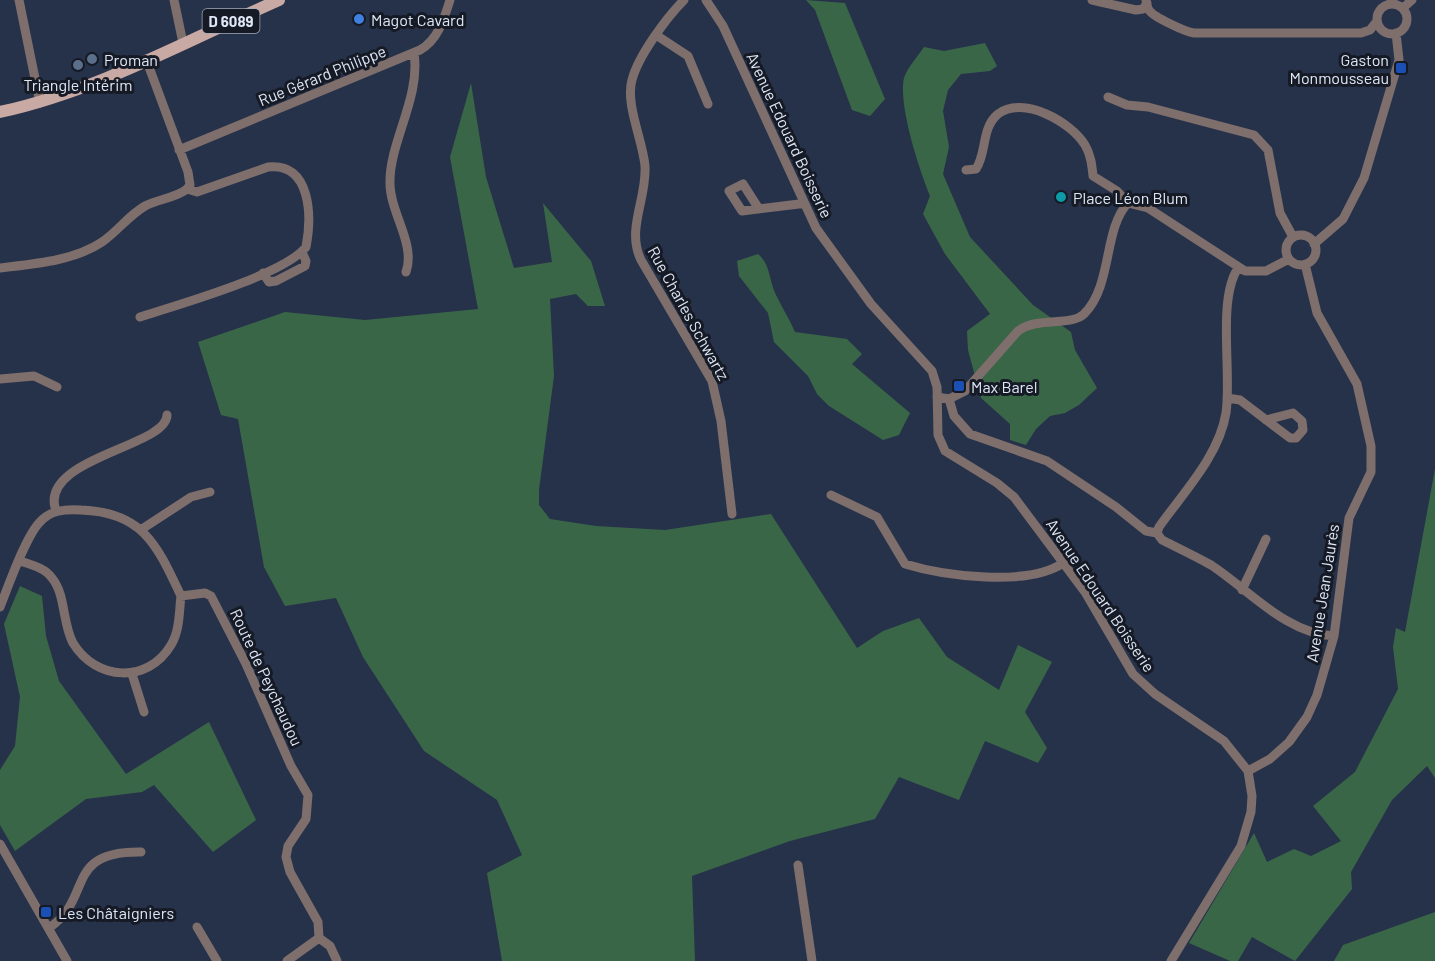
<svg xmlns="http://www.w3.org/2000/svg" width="1435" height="961" viewBox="0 0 1435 961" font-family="Barlow,sans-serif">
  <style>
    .forest { fill: #3a6648 }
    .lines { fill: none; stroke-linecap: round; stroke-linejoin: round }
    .minor { stroke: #7e6e6c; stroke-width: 9 }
    .major { stroke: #c9a9a4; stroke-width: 12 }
    .shop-dot { fill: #3f7fe0; stroke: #151a25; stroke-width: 2 }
    .service-dot { fill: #5c6f8a; stroke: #151a25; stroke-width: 2 }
    .transit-dot { fill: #1a4fb4; stroke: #151a25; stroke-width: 2 }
    .culture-dot { fill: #0f9aa8; stroke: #151a25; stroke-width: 2 }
    .labels { text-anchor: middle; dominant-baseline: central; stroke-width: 6; stroke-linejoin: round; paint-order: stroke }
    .shield { fill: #151a25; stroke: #a2aab8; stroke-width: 1.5 }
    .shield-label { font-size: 15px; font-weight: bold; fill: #dfe7f7 }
    .poi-label { font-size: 16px; fill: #dfe7f7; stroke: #151a25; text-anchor: start }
    .street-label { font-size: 16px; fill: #dfe7f7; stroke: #151a25 }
  </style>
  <rect width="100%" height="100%" fill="#26324a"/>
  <path class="forest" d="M 806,0 L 845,3 L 885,99 L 870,116 L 852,110 L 815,10 Z
    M 985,43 L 997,66 L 990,71 L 961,74 L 948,90 L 943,111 L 949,147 L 943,174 L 970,237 L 1033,305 L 1071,332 L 1075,350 L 1097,388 L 1079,405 L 1065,413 L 1050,416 L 1036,429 L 1026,445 L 1010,440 L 1010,424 L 981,398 L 968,350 L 967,331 L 990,314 L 945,254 L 923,214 L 930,196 C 919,169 898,105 904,78 C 907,68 918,56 924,47 L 944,51 Z
    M 471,83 L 486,177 L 514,268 L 552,262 L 543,203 L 591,261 L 605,306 L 588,306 L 576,294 L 550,299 L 554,376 L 539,490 L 539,505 L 550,519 L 596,526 L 665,530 L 771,514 L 857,648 L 883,631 L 919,618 L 947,657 L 999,690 L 1018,645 L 1052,662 L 1025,712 L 1047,748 L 1038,763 L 985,741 L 959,800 L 899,777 L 875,819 L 790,841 L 692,876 L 695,961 L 502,961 L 487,873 L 522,855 L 497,800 L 424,751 L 363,657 L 336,598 L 285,606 L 264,567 L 238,419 L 221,415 L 198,342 L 285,312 L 365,320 L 478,309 L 450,157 Z
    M 758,254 C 770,264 769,279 775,293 C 781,306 789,318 795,332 L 847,339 L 862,354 L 852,364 L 910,413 L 899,435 L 883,440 L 829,406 L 817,394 L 808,376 L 774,342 L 768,313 L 739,276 L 737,261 Z
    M 1435,469 L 1435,778 L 1427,766 L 1392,800 L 1351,872 L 1352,889 L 1295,961 L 1252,937 L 1238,961 L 1230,961 L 1189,943 L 1254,833 L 1267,862 L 1294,849 L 1311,856 L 1341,841 L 1313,806 L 1355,772 L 1398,689 L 1393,647 L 1396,628 L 1405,632 Z
    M 20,586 L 42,596 L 46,636 L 59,681 L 126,774 L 209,722 L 256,820 L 213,852 L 154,785 L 142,792 L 86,799 L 15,851 L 0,825 L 0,770 L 15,746 L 20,697 L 4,624 Z
    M 1435,912 L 1435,961 L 1334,961 L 1343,945 Z"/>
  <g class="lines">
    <path class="minor" d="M 19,0 L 40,103
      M 174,0 L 183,43
      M 684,0 C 667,17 638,56 632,80 C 625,104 643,141 645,166 C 647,199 626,229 641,260 L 712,381 L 721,421 L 732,514
      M 706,0 L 723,26 L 816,228 L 871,304 L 932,371 L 937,387 L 938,435 L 945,451 L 997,483 L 1014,497 L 1085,592 L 1133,674 L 1155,694 L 1224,741 L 1248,771 L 1252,796 L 1251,812 L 1241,846 L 1171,961
      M 1092,0 L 1136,10 L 1143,9 L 1147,3
      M 1146,0 C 1147,3 1147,8 1149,10 C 1153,17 1186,32 1194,33 L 1361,33 L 1370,30 L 1377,21
      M1377 19a15 15 0 1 1 30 0a15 15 0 1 1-30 0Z
      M 1403,8 L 1412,0
      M 656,35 L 688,56 L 708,104
      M 146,59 L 188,172 L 190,185 L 187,189
      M 1108,97 L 1127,105 L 1148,107 L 1254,135 L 1268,150 L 1280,213 L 1293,237
      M 179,150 L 420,50 C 438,40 444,19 450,0
      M 966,170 L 976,169 C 987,153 981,128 998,114 C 1023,95 1071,122 1085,145 C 1091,155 1092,166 1093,176 L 1117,191 L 1128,203
      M 759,209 L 743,184 L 729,191 L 742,211 L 799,204 L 804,203
      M1286 250a15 15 0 1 1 30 0a15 15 0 1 1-30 0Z
      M 1314,244 L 1343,219 L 1364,178 L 1399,60 L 1396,33
      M 0,268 C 33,264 74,261 102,242 C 118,231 128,216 145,206 C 158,199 176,198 187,189
      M 406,272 C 416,244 390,213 390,183 C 389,143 421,97 414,53
      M 263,273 L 269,282 L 276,281 L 305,266 L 306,261 L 302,252
      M 140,317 C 177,305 284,275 306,247 C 312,216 311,162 268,167 L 197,192 L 187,189
      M 0,379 L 34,376 L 57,387
      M 937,397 L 949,399 L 965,391 L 1018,331 C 1038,316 1070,327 1084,314 C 1113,285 1103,229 1128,203 L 1148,208 L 1245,271 L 1266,271 L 1289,259
      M 1227,398 L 1240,400 L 1290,438 L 1296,438 L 1303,430 L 1302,421 L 1293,413 L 1266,420
      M 949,399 L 954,416 L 970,434 L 1047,461 L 1116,507 L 1146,531 L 1157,533
      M 831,495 L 877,517 L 905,564 C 944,576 1028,587 1063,563
      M 56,511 C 37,458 167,447 167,415
      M 142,529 L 191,497 L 210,492
      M 1157,533 L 1159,527 C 1183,493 1219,456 1226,413 C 1232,372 1217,300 1238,268
      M 1157,533 L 1162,540 C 1178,548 1195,556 1211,565 C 1248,589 1286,634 1334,636
      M 20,561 C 32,565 45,568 52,578 C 66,595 62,623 73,643 C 96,681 148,684 171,645 C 180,630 179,612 181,596
      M 1242,590 L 1266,539
      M 0,607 C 8,587 25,538 39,523 C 50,510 65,509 81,510 C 143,512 157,545 181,596 L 205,593 L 211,596 L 246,664 L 291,766 L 308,795 L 306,819 L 288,846 L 286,857 L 290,872 L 318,922 L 319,938
      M 132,674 L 144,712
      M 1248,771 L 1270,759 L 1289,742 L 1307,717 L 1317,695 L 1334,636 L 1349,518 L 1371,472 L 1371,446 L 1357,384 L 1317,313 L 1305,264
      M 0,844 L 67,961
      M 798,865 L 812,961
      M 197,927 L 217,961
      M 49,928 C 94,898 63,851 141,852
      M 319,938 L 330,946 L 337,961
      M 287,961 L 319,938"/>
    <path class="major" d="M 0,112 C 97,91 188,40 279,0"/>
  </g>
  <circle class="shop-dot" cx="359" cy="19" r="6"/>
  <g class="service-dot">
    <circle cx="92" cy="59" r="6"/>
    <circle cx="78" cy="65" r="6"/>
  </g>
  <g class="transit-dot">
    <rect x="1395" y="62" width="12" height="12" rx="3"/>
    <rect x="953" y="380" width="12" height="12" rx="3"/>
    <rect x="40" y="906" width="12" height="12" rx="3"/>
  </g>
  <circle class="culture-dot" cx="1061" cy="197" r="6"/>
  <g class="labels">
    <rect class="shield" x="202.5" y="9" width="57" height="24" rx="4.5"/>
    <g class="shield-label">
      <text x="231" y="21">D 6089</text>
    </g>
    <g class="poi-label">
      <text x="371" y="19">Magot Cavard</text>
      <text x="104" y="59">Proman</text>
      <text x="1389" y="59" text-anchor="end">Gaston<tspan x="1389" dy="18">Monmousseau</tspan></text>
      <text x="78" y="84" text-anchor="middle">Triangle Intérim</text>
      <text x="1073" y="197">Place Léon Blum</text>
      <text x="971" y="386">Max Barel</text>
      <text x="58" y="912">Les Châtaigniers</text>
    </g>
    <g class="street-label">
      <text transform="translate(322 75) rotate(-22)">Rue Gérard Philippe</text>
      <text transform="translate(790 135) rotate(65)">Avenue Edouard Boisserie</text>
      <text transform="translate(689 313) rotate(61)">Rue Charles Schwartz</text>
      <text transform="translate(1322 593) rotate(-81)">Avenue Jean Jaurès</text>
      <text transform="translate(1101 595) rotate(56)">Avenue Edouard Boisserie</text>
      <text transform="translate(267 677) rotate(65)">Route de Peychaudou</text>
    </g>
  </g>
</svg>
